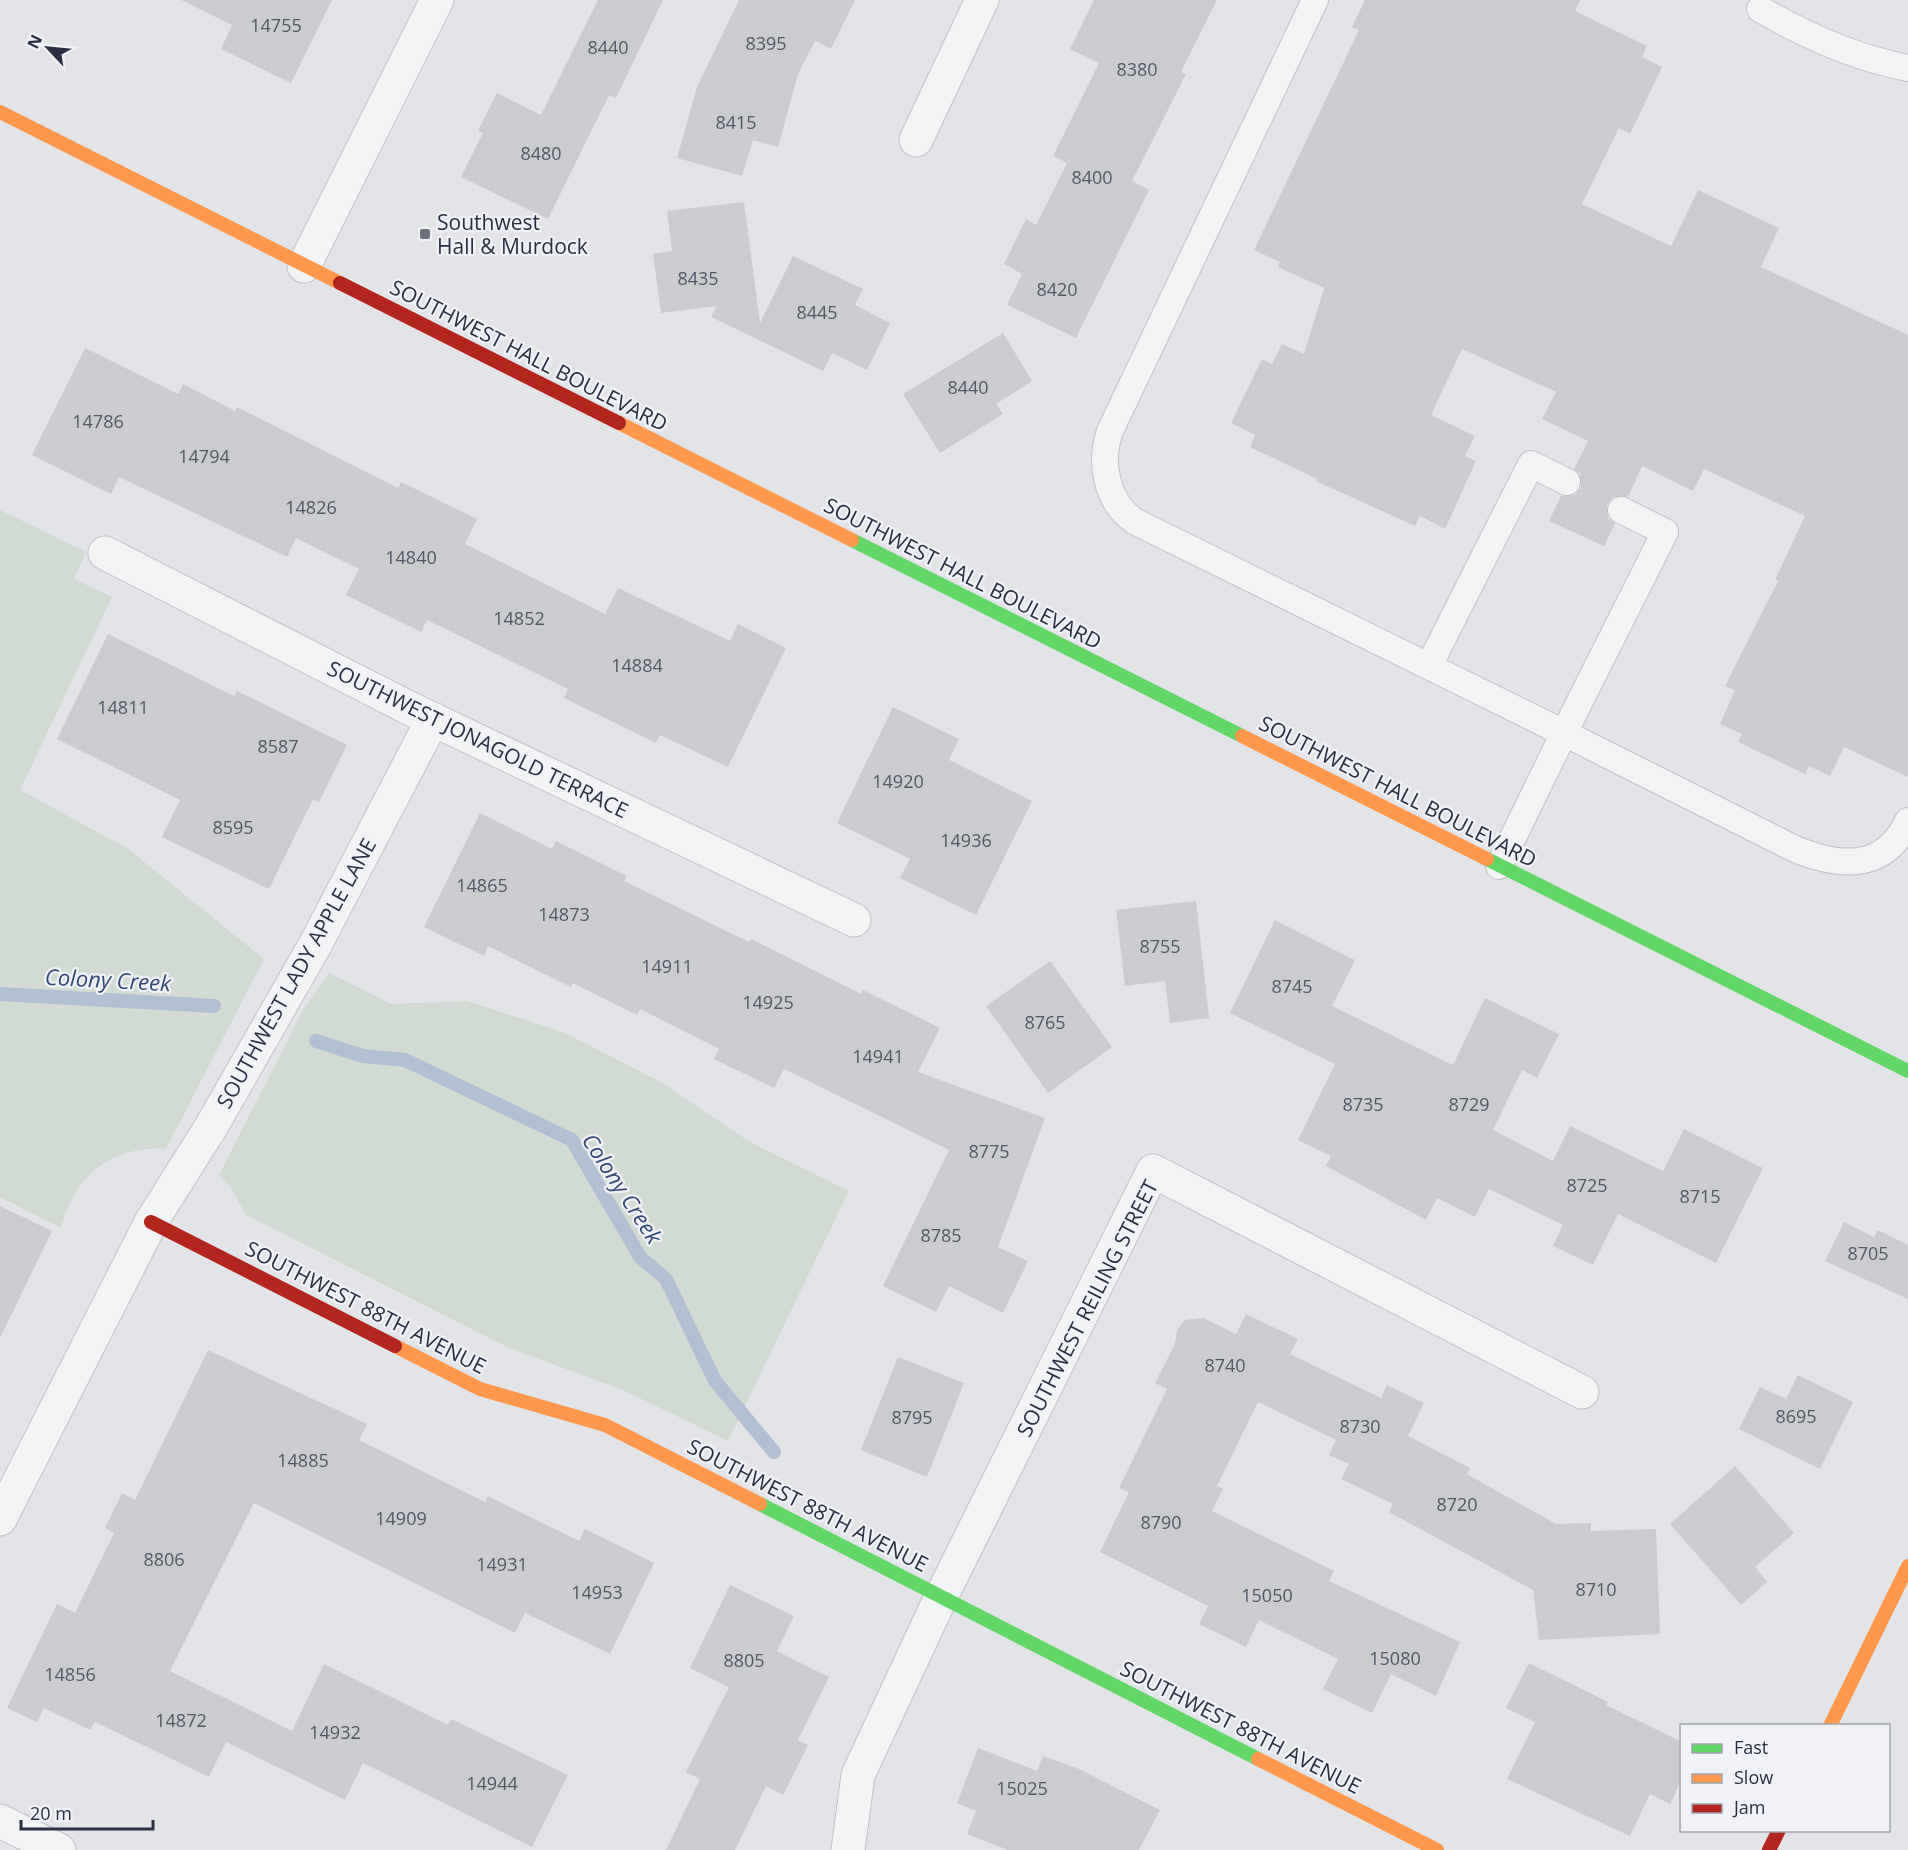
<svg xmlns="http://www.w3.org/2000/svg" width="1908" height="1850" viewBox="0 0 1908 1850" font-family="'Open Sans',sans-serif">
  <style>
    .green { fill: #d2dbd3 }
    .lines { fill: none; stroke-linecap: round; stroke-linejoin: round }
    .stream { stroke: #b2bed2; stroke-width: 14 }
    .building { fill: #cbcccf }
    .lane-casing { stroke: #c1c2c5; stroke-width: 28 }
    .street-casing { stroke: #c1c2c5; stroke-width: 35 }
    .lane { stroke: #f2f3f5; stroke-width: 26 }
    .street { stroke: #f2f3f5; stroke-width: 33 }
    .fast { stroke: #63d668; stroke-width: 14 }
    .slow { stroke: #ff974d; stroke-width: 14 }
    .jam { stroke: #b3261e; stroke-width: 14 }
    .poi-dot { fill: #6b6e7b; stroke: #f1f2f7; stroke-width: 2 }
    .labels { text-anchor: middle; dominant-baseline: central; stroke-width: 4.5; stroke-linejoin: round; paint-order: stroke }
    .number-label { font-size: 18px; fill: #535765 }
    .poi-label { font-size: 21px; fill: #2a2f41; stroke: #f1f2f7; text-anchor: start }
    .street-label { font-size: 21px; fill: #2a2f41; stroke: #f1f2f7 }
    .water-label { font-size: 22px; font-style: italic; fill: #344974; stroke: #f1f2f7 }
  </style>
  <rect width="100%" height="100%" fill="#e3e4e7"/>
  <path class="green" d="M 0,510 L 86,552 L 74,579 L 112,597 L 20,790 L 127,848 L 264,959 L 166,1149 C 110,1146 75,1175 61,1228 L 0,1197 Z
    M 329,973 L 391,1004 L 467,1001 L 563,1032 L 661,1082 L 750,1142 L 849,1191 L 728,1441 L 623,1390 L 509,1348 L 246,1215 L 230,1186 L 219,1175 L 303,1010 Z"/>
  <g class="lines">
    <path class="stream" d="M 0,994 L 214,1006
      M 316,1041 L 363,1056 L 405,1060 L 572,1140 L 640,1257 L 666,1279 L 715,1381 L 774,1452"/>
  </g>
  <path class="building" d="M 181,0 L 332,0 L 291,83 L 221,49 L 232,25 Z
    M 598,0 L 663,0 L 616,98 L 609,95 L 548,219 L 461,177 L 483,133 L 478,131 L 497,93 L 541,115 Z
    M 739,0 L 855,0 L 831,49 L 815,41 L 798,74 L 778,147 L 753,140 L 742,176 L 677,158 L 697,87 Z
    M 1094,0 L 1217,0 L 1181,72 L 1186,74 L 1132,181 L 1149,190 L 1076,338 L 1007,305 L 1022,274 L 1004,264 L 1026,219 L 1036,225 L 1067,163 L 1053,156 L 1099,63 L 1070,49 Z
    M 1365,0 L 1580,0 L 1575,11 L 1647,46 L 1642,57 L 1662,67 L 1630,134 L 1619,128 L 1582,204 L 1671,246 L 1698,190 L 1779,228 L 1761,267 L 1908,335 L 1908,777 L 1844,747 L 1830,776 L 1809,766 L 1805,774 L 1738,742 L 1742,734 L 1720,724 L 1735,690 L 1725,686 L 1778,581 L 1775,580 L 1805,516 L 1704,469 L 1693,491 L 1642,466 L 1628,497 L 1613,497 L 1607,504 L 1608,518 L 1615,524 L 1604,546 L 1549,521 L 1561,496 L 1575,495 L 1581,488 L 1580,474 L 1574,469 L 1588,441 L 1542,419 L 1556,392 L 1462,349 L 1431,415 L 1475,436 L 1465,456 L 1476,461 L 1445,529 L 1420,516 L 1415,526 L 1316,481 L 1317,479 L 1250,447 L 1255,435 L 1231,423 L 1262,359 L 1272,364 L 1282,344 L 1304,354 L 1324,288 L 1278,267 L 1280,262 L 1254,250 L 1359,30 L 1352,27 Z
    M 744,202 L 760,323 L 793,256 L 863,289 L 855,305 L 890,323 L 867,370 L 832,353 L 823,371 L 711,317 L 717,306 L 661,313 L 653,254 L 672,251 L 667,211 Z
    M 1003,333 L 1032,381 L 996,404 L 1003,414 L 940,453 L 903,394 Z
    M 85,348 L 178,394 L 183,384 L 235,411 L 237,407 L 398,488 L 401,482 L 477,519 L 465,544 L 605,614 L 618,588 L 730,641 L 738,624 L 786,648 L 728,767 L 660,735 L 656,743 L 564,698 L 568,689 L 427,620 L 421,632 L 346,595 L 359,569 L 296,538 L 287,557 L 119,477 L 111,494 L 32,455 Z
    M 108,634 L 234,696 L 237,691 L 347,745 L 319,802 L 313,799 L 269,889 L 162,837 L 180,800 L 57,739 Z
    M 893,707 L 959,739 L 949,760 L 1032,801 L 976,915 L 900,878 L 910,859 L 837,823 Z
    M 480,813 L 552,849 L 556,841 L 627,876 L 624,881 L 749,942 L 751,939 L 861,994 L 863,990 L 940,1028 L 918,1072 L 1045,1118 L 998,1247 L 1028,1261 L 1003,1313 L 949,1286 L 936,1312 L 883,1286 L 949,1150 L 784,1069 L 774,1088 L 714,1059 L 719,1049 L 640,1009 L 637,1015 L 573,983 L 571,987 L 488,946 L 484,956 L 424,927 Z
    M 1196,901 L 1209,1018 L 1170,1023 L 1165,981 L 1125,986 L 1116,910 Z
    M 1275,920 L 1355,960 L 1332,1006 L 1453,1065 L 1485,998 L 1559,1034 L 1537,1078 L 1522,1070 L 1493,1130 L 1553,1161 L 1570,1126 L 1663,1171 L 1684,1129 L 1763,1168 L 1716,1263 L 1618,1214 L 1593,1265 L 1553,1246 L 1563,1225 L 1489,1189 L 1475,1217 L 1437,1198 L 1426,1220 L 1326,1166 L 1331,1156 L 1298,1140 L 1335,1064 L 1230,1013 Z
    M 1050,961 L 1112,1047 L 1048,1093 L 986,1006 Z
    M 0,1206 L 52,1231 L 0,1338 Z
    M 1844,1222 L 1874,1237 L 1878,1230 L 1908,1245 L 1908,1299 L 1825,1261 Z
    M 1246,1314 L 1298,1339 L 1290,1354 L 1381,1398 L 1387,1385 L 1424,1403 L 1408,1436 L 1470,1468 L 1467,1474 L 1556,1524 L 1591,1523 L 1591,1531 L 1656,1529 L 1660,1634 L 1539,1640 L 1533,1590 L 1389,1512 L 1393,1504 L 1341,1479 L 1349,1464 L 1329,1455 L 1336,1440 L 1258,1402 L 1217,1486 L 1223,1489 L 1212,1511 L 1334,1571 L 1329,1581 L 1460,1642 L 1436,1696 L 1391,1674 L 1372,1713 L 1323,1689 L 1338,1659 L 1259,1620 L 1246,1647 L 1199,1624 L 1208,1606 L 1100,1552 L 1129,1492 L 1119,1488 L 1167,1389 L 1155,1383 L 1175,1344 L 1177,1330 L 1185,1320 L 1203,1318 L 1236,1334 Z
    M 208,1350 L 367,1424 L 359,1440 L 485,1502 L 488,1496 L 579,1541 L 585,1529 L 654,1563 L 610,1654 L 525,1613 L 515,1633 L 254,1503 L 170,1671 L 292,1731 L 324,1664 L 448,1725 L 451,1719 L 568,1775 L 532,1847 L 363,1763 L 345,1800 L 226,1742 L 209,1777 L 95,1722 L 90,1730 L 44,1708 L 37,1722 L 7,1708 L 57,1604 L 75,1613 L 114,1533 L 105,1528 L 122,1493 L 135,1500 Z
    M 898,1357 L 964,1383 L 927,1477 L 861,1450 Z
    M 1798,1375 L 1853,1402 L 1820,1469 L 1739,1429 L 1760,1387 L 1786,1399 Z
    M 1735,1466 L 1794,1533 L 1755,1567 L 1767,1582 L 1741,1605 L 1670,1524 Z
    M 730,1585 L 794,1616 L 777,1651 L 829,1677 L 798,1740 L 808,1745 L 783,1795 L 766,1786 L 735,1850 L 666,1850 L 700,1779 L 686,1772 L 729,1687 L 690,1668 Z
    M 1529,1663 L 1608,1702 L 1606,1705 L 1682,1742 L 1682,1779 L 1670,1804 L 1650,1794 L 1630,1836 L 1507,1779 L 1535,1722 L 1506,1708 Z
    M 978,1748 L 1037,1771 L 1043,1756 L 1079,1769 L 1160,1810 L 1139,1850 L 1008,1850 L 967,1834 L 976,1811 L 957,1803 Z"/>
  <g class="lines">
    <g class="lane-casing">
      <path id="lane" d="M 1315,0 L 1110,431 C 1099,462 1106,501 1134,521 L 1564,733 L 1499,866
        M 1760,9 C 1806,36 1856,58 1908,68
        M 1621,510 L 1665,532 L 1564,733 L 1795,849 C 1839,867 1884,872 1908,821
        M 1429,666 L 1531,464 L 1567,482"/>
    </g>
    <g class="street-casing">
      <path id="street" d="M 916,140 L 982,0
        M 304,266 L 437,0
        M 105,553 L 411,709 L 854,920
        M 0,1519 L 151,1222 L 211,1127 L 315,945 L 433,719
        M 0,1821 L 59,1850
        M 848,1850 L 858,1775 L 941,1597 L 1153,1171 L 1582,1392"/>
    </g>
    <use href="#lane" class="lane"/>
    <use href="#street" class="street"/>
    <path class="fast" d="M 852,540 L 1242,736
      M 1487,859 L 1908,1071
      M 760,1504 L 1258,1759"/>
    <path class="slow" d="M 0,112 L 340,283
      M 619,423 L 852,540
      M 1242,736 L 1487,859
      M 395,1346 L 480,1389 L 605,1425 L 760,1504
      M 1830,1726 L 1908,1566
      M 1258,1759 L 1437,1850"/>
    <path class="jam" d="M 340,283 L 619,423
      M 151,1222 L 395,1346
      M 1769,1850 L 1779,1830"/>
  </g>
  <rect class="poi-dot" x="419" y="228" width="12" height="12" rx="3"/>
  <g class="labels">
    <g class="number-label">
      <text x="276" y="25">14755</text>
      <text x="766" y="43">8395</text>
      <text x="608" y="47">8440</text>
      <text x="1137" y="69">8380</text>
      <text x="736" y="122">8415</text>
      <text x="541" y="153">8480</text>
      <text x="1092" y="177">8400</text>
      <text x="698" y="278">8435</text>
      <text x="1057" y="289">8420</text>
      <text x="817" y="312">8445</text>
      <text x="968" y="387">8440</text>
      <text x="98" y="421">14786</text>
      <text x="204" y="456">14794</text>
      <text x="311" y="507">14826</text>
      <text x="411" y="557">14840</text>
      <text x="519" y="618">14852</text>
      <text x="637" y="665">14884</text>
      <text x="123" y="707">14811</text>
      <text x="278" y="746">8587</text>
      <text x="898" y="781">14920</text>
      <text x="233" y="827">8595</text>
      <text x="966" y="840">14936</text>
      <text x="482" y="885">14865</text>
      <text x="564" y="914">14873</text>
      <text x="1160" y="946">8755</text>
      <text x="667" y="966">14911</text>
      <text x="1292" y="986">8745</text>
      <text x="768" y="1002">14925</text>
      <text x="1045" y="1022">8765</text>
      <text x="878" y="1056">14941</text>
      <text x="1363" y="1104">8735</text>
      <text x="1469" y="1104">8729</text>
      <text x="989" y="1151">8775</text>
      <text x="1587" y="1185">8725</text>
      <text x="1700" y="1196">8715</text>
      <text x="941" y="1235">8785</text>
      <text x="1868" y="1253">8705</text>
      <text x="1225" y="1365">8740</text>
      <text x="1796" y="1416">8695</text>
      <text x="912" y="1417">8795</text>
      <text x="1360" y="1426">8730</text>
      <text x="303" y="1460">14885</text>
      <text x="1457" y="1504">8720</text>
      <text x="401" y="1518">14909</text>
      <text x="1161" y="1522">8790</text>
      <text x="164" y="1559">8806</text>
      <text x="502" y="1564">14931</text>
      <text x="1596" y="1589">8710</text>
      <text x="597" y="1592">14953</text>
      <text x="1267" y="1595">15050</text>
      <text x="1395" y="1658">15080</text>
      <text x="744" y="1660">8805</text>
      <text x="70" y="1674">14856</text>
      <text x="181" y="1720">14872</text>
      <text x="335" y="1732">14932</text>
      <text x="492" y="1783">14944</text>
      <text x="1022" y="1788">15025</text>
    </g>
    <g class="poi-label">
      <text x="437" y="222">Southwest<tspan x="437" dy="24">Hall &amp; Murdock</tspan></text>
    </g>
    <g class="street-label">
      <text transform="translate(529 355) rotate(27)">SOUTHWEST HALL BOULEVARD</text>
      <text transform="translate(963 573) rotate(27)">SOUTHWEST HALL BOULEVARD</text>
      <text transform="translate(478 739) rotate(26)">SOUTHWEST JONAGOLD TERRACE</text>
      <text transform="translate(1398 791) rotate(27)">SOUTHWEST HALL BOULEVARD</text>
      <text transform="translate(296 973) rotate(-61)">SOUTHWEST LADY APPLE LANE</text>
      <text transform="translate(366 1307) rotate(27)">SOUTHWEST 88TH AVENUE</text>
      <text transform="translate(1087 1308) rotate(-63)">SOUTHWEST REILING STREET</text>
      <text transform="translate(808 1505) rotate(27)">SOUTHWEST 88TH AVENUE</text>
      <text transform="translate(1241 1727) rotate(27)">SOUTHWEST 88TH AVENUE</text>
    </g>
    <g class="water-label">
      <text transform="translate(108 979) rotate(3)">Colony Creek</text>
      <text transform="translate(623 1188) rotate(57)">Colony Creek</text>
    </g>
  </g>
  <rect x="1680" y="1724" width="210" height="108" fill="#f1f2f7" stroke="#a1a4ae" stroke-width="1.5"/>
  <rect x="1692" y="1744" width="30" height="9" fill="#63d668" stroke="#a1a4ae" stroke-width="1.5"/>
  <text x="1734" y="1754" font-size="18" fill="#2a2f41">Fast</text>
  <rect x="1692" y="1774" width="30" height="9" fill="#ff974d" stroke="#a1a4ae" stroke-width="1.5"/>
  <text x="1734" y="1784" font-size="18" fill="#2a2f41">Slow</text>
  <rect x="1692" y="1804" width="30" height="9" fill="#b3261e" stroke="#a1a4ae" stroke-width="1.5"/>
  <text x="1734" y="1814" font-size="18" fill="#2a2f41">Jam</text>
  <g transform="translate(48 48) rotate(296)" stroke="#f1f2f7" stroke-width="4.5" paint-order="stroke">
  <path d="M0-4.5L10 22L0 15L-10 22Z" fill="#2a2f41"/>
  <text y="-9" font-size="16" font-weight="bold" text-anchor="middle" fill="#2a2f41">N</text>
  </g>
  <path d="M21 1820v9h132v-9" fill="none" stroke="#2a2f41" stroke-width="3"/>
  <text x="30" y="1820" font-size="18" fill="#2a2f41" stroke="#f1f2f7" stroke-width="4.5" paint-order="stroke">20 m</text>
</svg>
